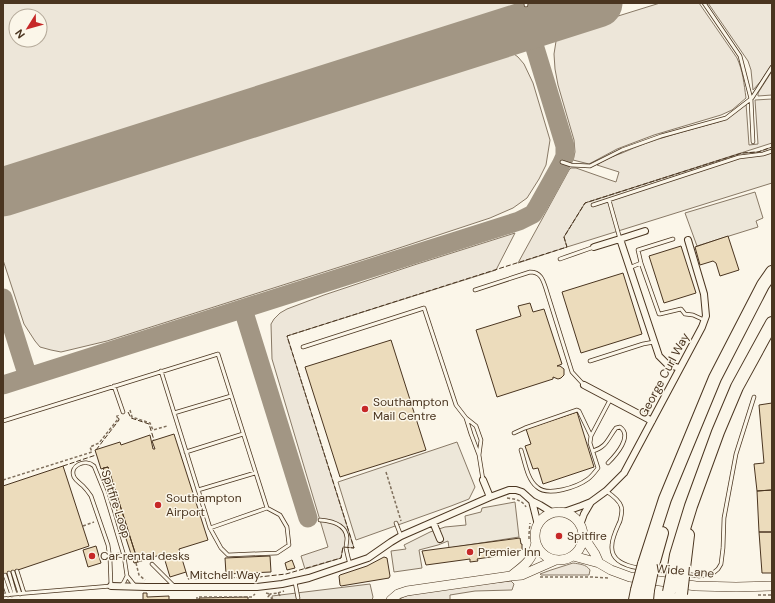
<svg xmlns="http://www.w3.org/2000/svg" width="775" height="603" viewBox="0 0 775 603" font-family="'DM Sans',sans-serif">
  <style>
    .green { fill: #ede6d9; stroke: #887966; fill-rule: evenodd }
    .parking { fill: #ede7d9; stroke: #887966 }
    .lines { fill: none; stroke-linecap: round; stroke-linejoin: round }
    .taxiway { stroke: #a29684; stroke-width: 19 }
    .runway { stroke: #a29684; stroke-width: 49 }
    .building { fill: #ecdcbc; stroke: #4a3520 }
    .lane-casing { stroke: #4a3520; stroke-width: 4.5 }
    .street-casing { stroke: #4a3520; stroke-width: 8 }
    .secondary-casing { stroke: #4a3520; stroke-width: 10 }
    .highway-casing { stroke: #4a3520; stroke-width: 14 }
    .path { stroke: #7f6f5c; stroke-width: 1.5; stroke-dasharray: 3 2; stroke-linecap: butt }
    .lane { stroke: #fbf6e9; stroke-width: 3 }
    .street { stroke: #fbf6e9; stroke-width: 6 }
    .secondary { stroke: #fbf6e9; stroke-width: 9 }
    .highway { stroke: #fbf6e9; stroke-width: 12 }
    .highway-bridge-casing { stroke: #4a3520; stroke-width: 14; stroke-linecap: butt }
    .highway-bridge { stroke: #fbf6e9; stroke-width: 12 }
    .fence { stroke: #4a3520; stroke-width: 1; stroke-dasharray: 5 2; stroke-linecap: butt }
    .poi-dot { fill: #c62828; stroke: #fbf6e9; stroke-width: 1.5 }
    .labels { text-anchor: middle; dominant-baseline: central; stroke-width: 3; stroke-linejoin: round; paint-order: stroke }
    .street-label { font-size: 12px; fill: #4a3520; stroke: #fbf6e9 }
    .poi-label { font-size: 12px; fill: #4a3520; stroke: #fbf6e9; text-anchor: start }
  </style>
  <rect width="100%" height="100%" fill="#fbf6e9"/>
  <path class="green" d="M 3,3 L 521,3 L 522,6 L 3,171 ZM 16,16 L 40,16 L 40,40 L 16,40 Z
    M 660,3 L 699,3 L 737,58 C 743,71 744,84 746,98 L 732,110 L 721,115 L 654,135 L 617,149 L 589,164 L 573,160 L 575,152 L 574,140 L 558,85 L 555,69 L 554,54 L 557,35 Z
    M 708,3 L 772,3 L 772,64 L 761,81 L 753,90 L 751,70 L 748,61 Z
    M 510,51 L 518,57 L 524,64 L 533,83 L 550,140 L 546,165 L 539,179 L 527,198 L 513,208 L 490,218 L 393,250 L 107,341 L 61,352 L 51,350 L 40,347 L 35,341 L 24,324 L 3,260 L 3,212 Z
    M 772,71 L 772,95 L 758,96 L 758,93 Z
    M 772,99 L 772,143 L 585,203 L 564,237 L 567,247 L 518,263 L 569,170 L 571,168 L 576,168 L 610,180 L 616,182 L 619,172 L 597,165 C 604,159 614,156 622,153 C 653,139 686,131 718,122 L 725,119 L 746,103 L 749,145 L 758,144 L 755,100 Z
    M 515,233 L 496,270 L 287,336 L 354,548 L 343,547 L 341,558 L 305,569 L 301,556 L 328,547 L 272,359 L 271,324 L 274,319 L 280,313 L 287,309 L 324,295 L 414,265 Z
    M 573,563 C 579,564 586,564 590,570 L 589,575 L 541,575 L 540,574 L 551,570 Z
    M 511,581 L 514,584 L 512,590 L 475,591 L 450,595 L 450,600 L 398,600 L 405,596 L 441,588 Z"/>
  <path class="parking" d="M 772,147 L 772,183 L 567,247 L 564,237 L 585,203 L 742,153 L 758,152 Z
    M 755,192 L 763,218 L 756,221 L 758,227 L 697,246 L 685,213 Z
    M 457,442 L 475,487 L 469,499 L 451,506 L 356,540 L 338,482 Z
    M 515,502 L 519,537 L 449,548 L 448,541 L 438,545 L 419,550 L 422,568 L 394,572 L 391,551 L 406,549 L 404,545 L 430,532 L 445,527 L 466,525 L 465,516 L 481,512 L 482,508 Z
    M 370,584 L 373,597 L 372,600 L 273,600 L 272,596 Z"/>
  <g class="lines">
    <path class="taxiway" d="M 3,298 L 28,377
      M 243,309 L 308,518
      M 3,385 L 519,221 L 533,214 L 538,206 L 561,165 L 565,156 L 565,146 L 528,25"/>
    <path class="runway" d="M 3,192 L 598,3"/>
  </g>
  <path class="building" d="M 728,236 L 739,270 L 720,276 L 716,263 L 713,261 L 700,265 L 695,247 Z
    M 681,246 L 696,293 L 664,303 L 649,256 Z
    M 623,273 L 642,334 L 581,353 L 562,292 Z
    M 530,303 L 533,312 L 544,309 L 562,364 L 557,366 L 560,366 L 564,369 L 564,375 L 561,378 L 558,379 L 553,377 L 553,379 L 497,397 L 476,330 L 521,316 L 518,306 Z
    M 391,340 L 426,450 L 340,477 L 305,367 Z
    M 772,403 L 772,490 L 757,491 L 754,464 L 764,463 L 759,405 Z
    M 577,412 L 594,467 L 543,484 L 538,468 L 533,469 L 525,446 L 531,444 L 526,429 Z
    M 174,434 L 208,540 L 179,549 L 186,572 L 170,577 L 163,554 L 138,562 L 108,467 L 101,469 L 95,450 L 120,442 L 121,445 L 150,435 L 153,449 L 155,449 L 152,441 Z
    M 63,466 L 89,546 L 3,575 L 3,486 Z
    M 108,467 L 111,477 L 138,562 L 134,563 L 103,468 Z
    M 772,490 L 772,532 L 759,532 L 757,491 Z
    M 759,532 L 772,532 L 772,573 L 762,573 Z
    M 520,538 L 521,544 L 522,544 L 522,550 L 518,551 L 518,553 L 477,559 L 478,561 L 470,562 L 470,559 L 426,565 L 422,551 Z
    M 96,546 L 101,563 L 88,567 L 83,550 Z
    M 270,556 L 271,572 L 226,574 L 225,558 Z
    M 384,557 L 387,558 L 390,576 L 389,578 L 341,586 L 340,585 L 339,576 L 340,575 L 367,566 Z
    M 292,560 L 295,568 L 287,570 L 285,563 Z
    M 143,593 L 147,593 L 147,597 L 169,596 L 169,600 L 143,600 Z
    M 248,597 L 248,600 L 199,600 L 199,598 Z"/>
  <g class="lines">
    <g class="lane-casing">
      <path id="lane" d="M 526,3 L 526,5
        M 704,3 L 740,56 L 751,99 L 753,142
        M 562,162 L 571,165 L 590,166 L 622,150 L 661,136 L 726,118 L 752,98 L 772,67
        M 609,200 L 620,239
        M 593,205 L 739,157 L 763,154 L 772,151
        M 673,239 L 638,250 L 641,263 L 659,314 L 660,314 L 681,309 L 685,314 L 693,315 L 704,320
        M 560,259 L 594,247
        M 629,268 L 641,263
        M 475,290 L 530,272 C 541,272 543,280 546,289 L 572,372 L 584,385
        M 303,347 L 424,308 L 456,405 L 466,418 L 476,426 L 481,440 L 479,455
        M 590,361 L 643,344 L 654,342
        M 161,371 L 210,528 L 267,508
        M 114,386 L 123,412
        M 174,413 L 231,396
        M 466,418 L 471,434 L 479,455 L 483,480
        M 3,421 L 218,354 L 267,508 L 280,515 L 287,527 L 289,545 L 277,553 L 228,555 L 221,548 L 210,528
        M 514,433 L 525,428 L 577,410 L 579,411 L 591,436
        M 521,450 C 525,462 527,479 537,487 C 548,497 577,487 588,479 C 592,476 595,472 598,468 L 590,443 L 591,436 L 610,400
        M 593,451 C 607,447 608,438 616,428 L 620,427 C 633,436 616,455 608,463
        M 186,452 L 243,434
        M 198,490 L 255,473
        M 606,491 C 612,495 619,500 621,506 C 623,511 621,517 620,521 C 617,528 612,538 612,545 C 610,561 626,566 639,568
        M 320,520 C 332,521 346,524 347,538 C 347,541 346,545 346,548 C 347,553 348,558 350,564
        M 396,523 L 401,536
        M 110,559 L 118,555 L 124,556
        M 152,564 L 174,586
        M 655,570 L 671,572
        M 17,571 L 24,593
        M 13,572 L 20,594
        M 9,573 L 15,594
        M 686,574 L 699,576 L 705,575 L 712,574 L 718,569 L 721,564 L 723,548 L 724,518 L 736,454 L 754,397
        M 5,575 L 12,595
        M 3,580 L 8,595
        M 295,582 L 298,598
        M 121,586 L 124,582 L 127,576
        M 3,595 L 111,586 L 110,559 L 108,545 L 91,496 C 89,493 86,489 83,486 C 80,483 76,481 74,477 C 69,466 85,458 94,466 L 105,493 L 112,516 L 124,556 L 127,576 L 135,586"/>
    </g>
    <g class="street-casing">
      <path id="street" d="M 620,239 L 645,231
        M 594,247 L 620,239 L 659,356 L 667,364 L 679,368
        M 584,385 L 652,421
        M 483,480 L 490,497
        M 532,501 L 538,525
        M 564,512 L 581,506 L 591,502
        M 433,522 L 440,539
        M 580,525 L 584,514 L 591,502 L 606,491 L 624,473 L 702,327 L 706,316 L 704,294 L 688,240
        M 111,586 L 146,587 L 257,587 L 282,584 L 309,578 L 368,558 L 391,542 L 401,536 L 490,497 L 509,490 L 516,490 L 522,492 L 532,501 L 540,505 L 553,513"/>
    </g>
    <g class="secondary-casing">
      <path id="secondary" d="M535 536a24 24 0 1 1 48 0a24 24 0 1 1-48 0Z
        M 583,536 L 595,554 L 599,563
        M 573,556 L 599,563 L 611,570 L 630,577 L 696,586 L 736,587 L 772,586
        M 511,576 C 526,564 531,562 536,543
        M 391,600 L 398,594 L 407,591 L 511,576 L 522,575 L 556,560"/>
    </g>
    <g class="highway-casing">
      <path id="highway" d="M 644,564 L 665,499 L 715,378 L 763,285 L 772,272
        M 653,565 L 662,533
        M 674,567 L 676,555 L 691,506 L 718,432 L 737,387 L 772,323
        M 684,568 L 688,535
        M 635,600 L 637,590
        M 647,600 L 648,590"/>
    </g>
    <path class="path" d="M 130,410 L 132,417 L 150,423 L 153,430 L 167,426
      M 386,472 L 401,521
      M 3,480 L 92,452 L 90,447 L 99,443 L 118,419 L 116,414
      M 507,498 C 515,499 522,500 526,507
      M 83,526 L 94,522
      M 529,539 L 529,534 L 530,523
      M 136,563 L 139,575 L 145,580
      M 540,577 L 592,577 L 608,578
      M 266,593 L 270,594 L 268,597 L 268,600
      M 278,593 L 284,591
      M 758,595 L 772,595
      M 197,600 L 197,597 L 252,597 L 255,594
      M 272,600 L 270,594 L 278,593 L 281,597"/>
    <use href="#lane" class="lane"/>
    <use href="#street" class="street"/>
    <use href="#secondary" class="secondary"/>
    <use href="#highway" class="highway"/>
    <g class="highway-bridge-casing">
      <path id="highway-bridge" d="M 637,590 L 644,564
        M 648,590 L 653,565
        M 669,592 L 674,567
        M 681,594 L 684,568"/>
    </g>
    <use href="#highway-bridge" class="highway-bridge"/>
    <path class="fence" d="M 128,412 L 131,418 L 149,424 L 154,440
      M 96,450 L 119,420 L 118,415
      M 63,466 L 96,455
      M 186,572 L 188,579 L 259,577 L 286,574 L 341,558 L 343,547 L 354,548 L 287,336 L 567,247 L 564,237 L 585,203 L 742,153 L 758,152 L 772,147"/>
  </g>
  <g class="poi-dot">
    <circle cx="365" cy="409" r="4"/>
    <circle cx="158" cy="505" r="4"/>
    <circle cx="559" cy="536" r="4"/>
    <circle cx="470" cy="552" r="4"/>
    <circle cx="92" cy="556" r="4"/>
  </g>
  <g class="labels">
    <g class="street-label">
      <text transform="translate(664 375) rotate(-62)">George Curl Way</text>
      <text transform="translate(116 504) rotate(72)">Spitfire Loop</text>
      <text transform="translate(685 571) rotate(5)">Wide Lane</text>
      <text x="225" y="575">Mitchell Way</text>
    </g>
    <g class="poi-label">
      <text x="373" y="402">Southampton<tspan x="373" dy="14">Mail Centre</tspan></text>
      <text x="166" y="498">Southampton<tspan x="166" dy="14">Airport</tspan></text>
      <text x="567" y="536">Spitfire</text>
      <text x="478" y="552">Premier Inn</text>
      <text x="100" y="556">Car rental desks</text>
    </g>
  </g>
  <rect width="775" height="603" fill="none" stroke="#4a3520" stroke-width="8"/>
  <g transform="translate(28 28) rotate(233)"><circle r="19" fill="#fbf6e9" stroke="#b4a999"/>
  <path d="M0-3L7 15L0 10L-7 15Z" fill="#c62828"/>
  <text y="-6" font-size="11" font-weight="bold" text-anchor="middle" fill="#4a3520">N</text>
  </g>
</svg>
